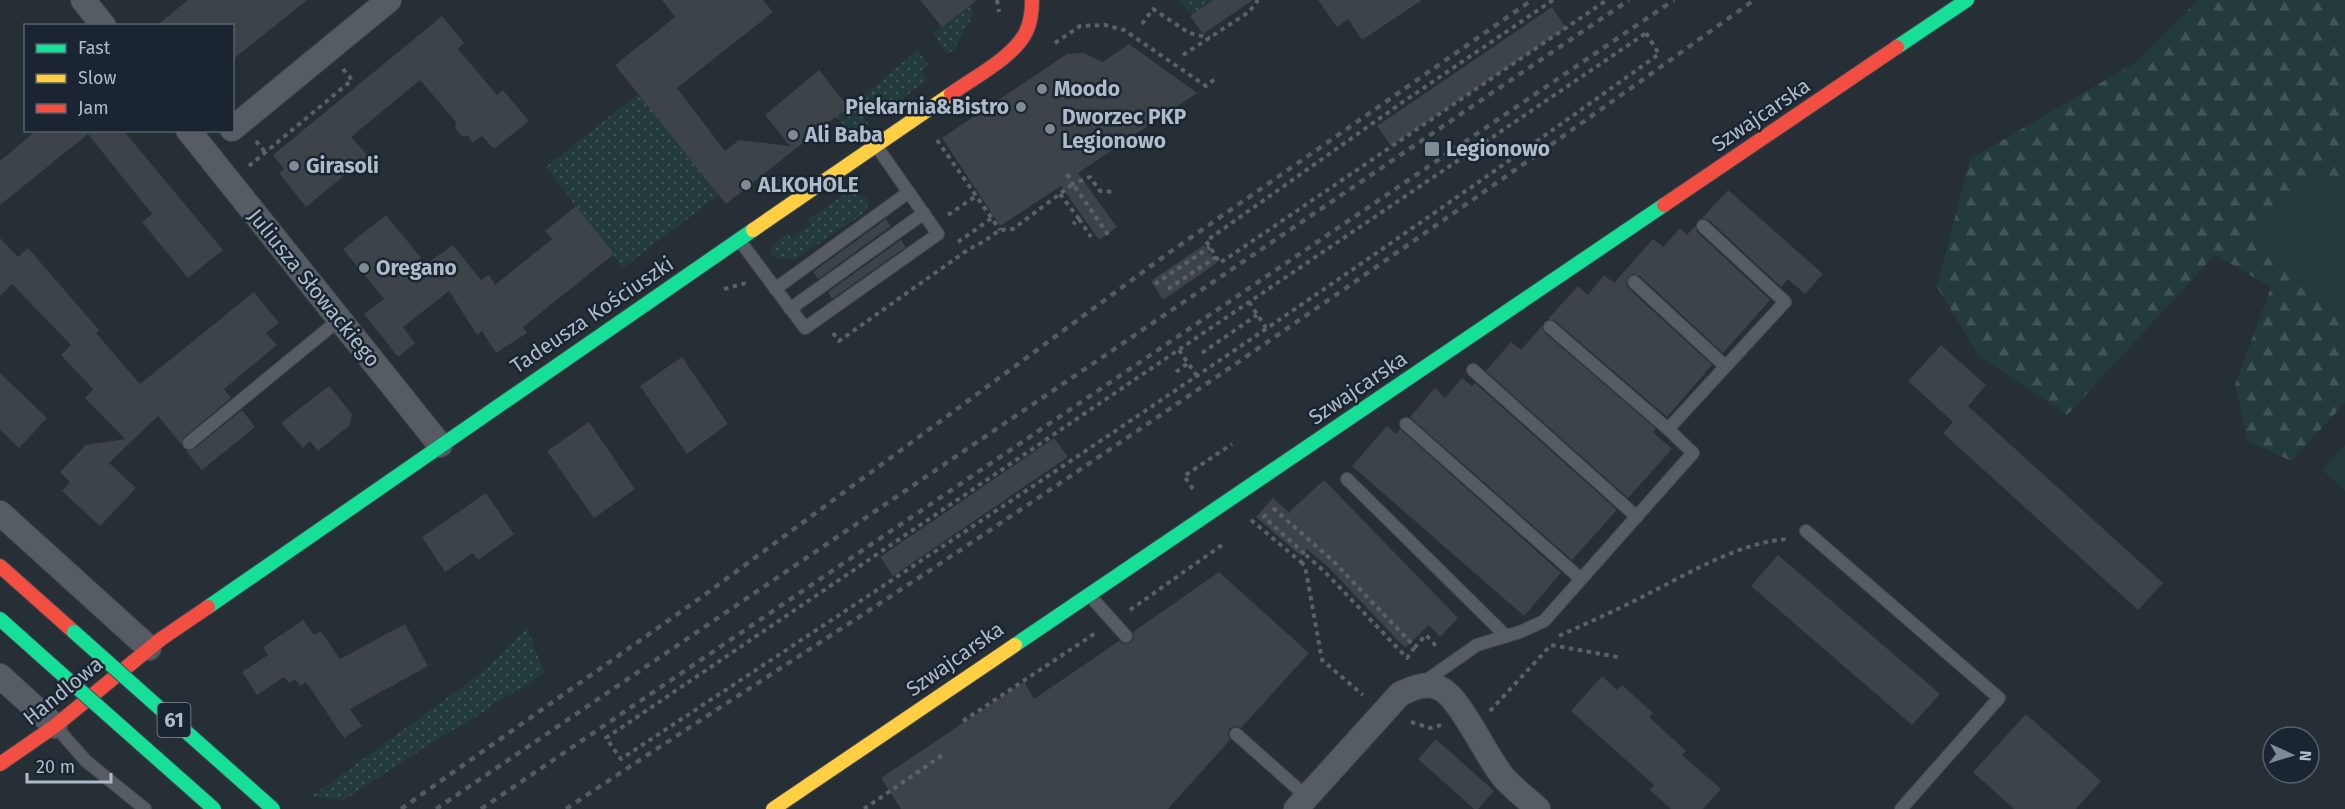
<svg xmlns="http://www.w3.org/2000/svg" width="2345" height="809" viewBox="0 0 2345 809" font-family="'Fira Sans',sans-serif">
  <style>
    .grass { fill: url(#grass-dots) }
    .forest { fill: url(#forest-firs) }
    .garden { fill: #233b3c }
    .building { fill: #3c4349 }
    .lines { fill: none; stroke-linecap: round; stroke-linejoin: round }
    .lane-casing { stroke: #43484e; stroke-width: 14 }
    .street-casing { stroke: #43484e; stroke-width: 26 }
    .fast-casing { stroke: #43484e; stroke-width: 16 }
    .slow-casing { stroke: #43484e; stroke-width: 16 }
    .jam-casing { stroke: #43484e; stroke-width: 16 }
    .path { stroke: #5a6167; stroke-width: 4; stroke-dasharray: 4.5 4.5; stroke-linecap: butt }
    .lane { stroke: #565c64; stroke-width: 12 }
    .street { stroke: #565c64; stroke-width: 24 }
    .fast { stroke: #16e098; stroke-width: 14 }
    .slow { stroke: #ffcf43; stroke-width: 14 }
    .jam { stroke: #f24e42; stroke-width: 14 }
    .rail { stroke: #555b62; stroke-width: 4.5; stroke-dasharray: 6 6; stroke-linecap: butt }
    .fast-bridge-casing { stroke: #434b53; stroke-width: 16; stroke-linecap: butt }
    .fast-bridge { stroke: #16e098; stroke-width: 14 }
    .poi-dot { fill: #7f8a95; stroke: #1a2531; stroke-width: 2 }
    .labels { text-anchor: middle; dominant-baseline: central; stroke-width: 5; stroke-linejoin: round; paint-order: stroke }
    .shield { fill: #1a2531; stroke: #828e9b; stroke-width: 1.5 }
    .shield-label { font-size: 20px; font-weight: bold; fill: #afbbc8 }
    .poi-label { font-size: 21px; font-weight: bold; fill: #afbbc8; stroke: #1a2531; text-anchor: start }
    .street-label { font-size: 21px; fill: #afbbc8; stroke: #1a2531 }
  </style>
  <defs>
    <pattern id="grass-dots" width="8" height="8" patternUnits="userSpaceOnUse" patternTransform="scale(1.5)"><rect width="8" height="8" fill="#233b3c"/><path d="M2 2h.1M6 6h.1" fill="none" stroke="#405557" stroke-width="1.8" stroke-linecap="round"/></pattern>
    <pattern id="forest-firs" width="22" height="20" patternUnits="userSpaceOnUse" patternTransform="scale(1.5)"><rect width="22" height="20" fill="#233b3c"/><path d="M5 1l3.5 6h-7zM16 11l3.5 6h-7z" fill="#405557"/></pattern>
  </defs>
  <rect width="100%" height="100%" fill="#262e36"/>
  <path class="grass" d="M 1178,0 L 1214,0 L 1193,15 Z
    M 969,6 L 974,13 L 954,50 L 947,54 L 933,34 Z
    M 918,50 L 928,65 L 922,71 L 927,81 L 876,117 L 862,96 Z
    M 639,93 L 719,195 L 623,268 L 546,167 Z
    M 854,103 L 868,123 L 853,133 L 849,132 L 836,116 Z
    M 852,189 L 867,199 L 868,205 L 864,213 L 796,259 L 778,258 L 770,254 L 772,244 L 788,233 L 791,238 L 811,224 L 808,219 Z
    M 527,628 L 544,672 L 531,683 L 495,703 L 478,716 L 441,737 L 344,800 L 312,796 L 484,671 Z"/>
  <path class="forest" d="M 2198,0 L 2345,0 L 2345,403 L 2291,461 L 2248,441 L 2235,385 L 2271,287 L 2215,255 L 2067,415 L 1979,356 L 1937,287 L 1970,159 L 2138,61 Z"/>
  <path class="garden" d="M 2315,175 L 2345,205 L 2345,317 L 2258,232 Z
    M 2345,445 L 2345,491 L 2322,470 Z"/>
  <path class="building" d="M 188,0 L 307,0 L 232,60 L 232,26 L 156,26 Z
    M 662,0 L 763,0 L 773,12 L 677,88 L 725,151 L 739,140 L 790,146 L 765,115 L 819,70 L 848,107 L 726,204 L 615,65 L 675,17 Z
    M 920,0 L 977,0 L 942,27 Z
    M 1214,0 L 1253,0 L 1203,34 L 1190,16 Z
    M 1318,0 L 1422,0 L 1362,40 L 1348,19 L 1337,27 Z
    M 1552,7 L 1566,28 L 1391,146 L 1377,126 Z
    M 442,16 L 464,43 L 458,49 L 497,95 L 503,90 L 529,121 L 494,149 L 482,136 L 473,143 L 468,136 L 462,136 L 455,128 L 456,122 L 420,80 L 351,137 L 368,156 L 306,207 L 279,173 L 284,169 L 273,155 Z
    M 1129,44 L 1197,93 L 1078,173 L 1117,227 L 1099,240 L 1061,186 L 1000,226 L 942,138 L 1067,54 L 1084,53 L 1103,62 Z
    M 37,130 L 123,130 L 223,250 L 188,278 L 142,222 L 152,214 L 88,134 L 0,205 L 0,161 Z
    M 1728,190 L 1823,274 L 1805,294 L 1788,279 L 1781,287 L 1709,220 L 1702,218 Z
    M 576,206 L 614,254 L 523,327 L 527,333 L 496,353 L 482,331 L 477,335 L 449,291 L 403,327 L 415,343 L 398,357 L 364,314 L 384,299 L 343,249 L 386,215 L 426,264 L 453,245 L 481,280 L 489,275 L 495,285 L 552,239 L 545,231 Z
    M 886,219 L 891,226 L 818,279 L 813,272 Z
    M 1695,226 L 1697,232 L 1770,300 L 1723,353 L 1640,276 L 1632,274 L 1628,277 L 1626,284 L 1628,288 L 1712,365 L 1667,417 L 1555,321 L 1548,319 L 1578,286 L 1588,295 L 1604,275 L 1614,283 L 1653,239 L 1663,247 L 1680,228 L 1687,235 Z
    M 0,238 L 18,257 L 28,248 L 99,330 L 96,333 L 140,384 L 254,292 L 279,323 L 266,333 L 277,345 L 224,389 L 231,398 L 184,437 L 181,444 L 158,416 L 109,463 L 136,488 L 100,526 L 62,491 L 70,482 L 60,472 L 86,445 L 125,439 L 85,398 L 93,389 L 61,355 L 71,345 L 12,284 L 0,296 Z
    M 901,240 L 906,247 L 832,299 L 828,292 Z
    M 1204,245 L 1217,263 L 1163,300 L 1151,281 Z
    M 1542,326 L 1545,333 L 1656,429 L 1653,432 L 1672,449 L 1628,498 L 1486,371 L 1511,342 L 1521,350 Z
    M 1941,345 L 1986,385 L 1968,406 L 2163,583 L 2138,610 L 1943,433 L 1953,422 L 1908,381 Z
    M 682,357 L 728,424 L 687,454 L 640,386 Z
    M 0,373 L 47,418 L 19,448 L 0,430 Z
    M 1462,378 L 1472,386 L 1475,383 L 1617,510 L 1572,560 L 1410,417 L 1435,388 L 1445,398 Z
    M 329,386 L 352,414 L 350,425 L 318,451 L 310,441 L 303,448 L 281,423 Z
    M 242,410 L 255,427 L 202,470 L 186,451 L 194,449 Z
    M 589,422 L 635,489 L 594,518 L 547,451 Z
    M 1387,426 L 1396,434 L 1400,429 L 1561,573 L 1524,616 L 1352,466 Z
    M 1054,438 L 1068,457 L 893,576 L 880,557 Z
    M 1324,480 L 1458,618 L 1440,637 L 1429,625 L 1405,648 L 1328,567 L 1307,549 L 1301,556 L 1256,517 L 1273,498 L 1289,512 Z
    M 486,493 L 514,534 L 478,560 L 473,553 L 445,572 L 422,537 Z
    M 1778,555 L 1940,694 L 1912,725 L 1751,586 Z
    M 1219,572 L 1309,653 L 1241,728 L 1237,726 L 1230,728 L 1228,733 L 1230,740 L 1168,809 L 901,809 L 881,778 L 1024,682 L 1034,699 L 1119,641 L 1124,644 L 1131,642 L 1134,638 L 1133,632 Z
    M 303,620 L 314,635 L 321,631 L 340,659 L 405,624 L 428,666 L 350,709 L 362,726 L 344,738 L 306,682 L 300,686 L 295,679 L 289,683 L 284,677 L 257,695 L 242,672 L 268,655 L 263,647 Z
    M 1602,676 L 1617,690 L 1622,685 L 1653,713 L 1649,717 L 1686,751 L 1682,755 L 1721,789 L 1703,809 L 1671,809 L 1650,790 L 1654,785 L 1571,711 Z
    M 2026,714 L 2101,781 L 2076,809 L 2014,809 L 1973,772 Z
    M 1436,739 L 1494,791 L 1478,809 L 1474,809 L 1418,759 Z"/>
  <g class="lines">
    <g class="lane-casing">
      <path id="lane" d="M 740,241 L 805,328 L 938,234 L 877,147
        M 1634,282 L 1725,366
        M 775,289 L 909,192
        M 790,309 L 924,213
        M 1550,327 L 1668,429
        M 1473,370 L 1637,517
        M 1406,424 L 1581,579
        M 189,443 L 340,319
        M 1347,479 L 1505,635
        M 1806,531 L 1999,698 L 1901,809
        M 1091,597 L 1126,636
        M 1421,684 L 1477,645 L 1520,632 L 1544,621 L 1693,453 L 1668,429 L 1785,302 L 1703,226
        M 56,727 L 86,761 L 145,809
        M 1236,734 L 1307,797"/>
    </g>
    <g class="street-casing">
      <path id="street" d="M 83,0 L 104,26
        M 232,129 L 389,0
        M 188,130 L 440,445
        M 0,513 L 149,648
        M 0,676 L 55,726
        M 1296,809 L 1400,694 C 1413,688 1425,682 1439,688 C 1460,696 1486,757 1504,778 C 1514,789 1527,799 1538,809"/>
    </g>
    <g class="fast-casing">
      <path id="fast" d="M 1897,47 L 1967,0
        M 208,607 L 753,230
        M 0,619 L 47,661
        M 1015,645 L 1664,205"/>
    </g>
    <g class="slow-casing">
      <path id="slow" d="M 753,230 L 951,94
        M 773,809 L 1015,645"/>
    </g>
    <g class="jam-casing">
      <path id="jam" d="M 951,94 C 973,78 1014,57 1026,32 C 1031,22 1032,11 1032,0
        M 1664,205 L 1897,47
        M 0,566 L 74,632
        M 0,764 L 55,726 L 161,639 L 208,607"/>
    </g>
    <path class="path" d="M 997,0 L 999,12
      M 1553,0 L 1400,104 L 1206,241 L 1220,263 L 1607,0
      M 1142,24 L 1153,9 L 1189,33 L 1210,38
      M 1646,33 L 1659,54 C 1320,298 970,529 621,759 L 606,738 Z
      M 1055,43 L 1080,26 L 1105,25 L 1124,30 L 1206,86 L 1215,79
      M 1183,55 L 1249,12 L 1258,0
      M 937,140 L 1000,230
      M 256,141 L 265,152
      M 249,166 L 352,80 L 343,69
      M 1067,174 L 1073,184 L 1090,177 L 1100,191 L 1116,192
      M 1060,194 L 1079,219 L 1073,224
      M 948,215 L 976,196
      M 1079,219 L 1091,237
      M 958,242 L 992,218
      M 1155,284 L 1210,247
      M 724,289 L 746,283
      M 1168,289 L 1216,257
      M 1249,302 L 1266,328
      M 833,333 L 839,341 L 969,249 L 983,242 L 1000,230 L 1013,229 L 1073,184 L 1109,236
      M 1179,350 L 1197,376
      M 1202,353 L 1257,315
      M 1176,372 L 1188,363
      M 1193,489 L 1184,476 L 1232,444
      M 1273,508 L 1332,560 L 1415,647 L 1426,635 L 1437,647
      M 1266,514 L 1264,517 L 1307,556
      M 1251,520 L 1301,562 L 1307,556 L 1324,571 L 1407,658 L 1415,647
      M 1301,562 L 1305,566 L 1322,660 L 1363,695
      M 1130,610 L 1222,545
      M 1559,636 C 1587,623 1615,611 1642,597 C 1686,575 1737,543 1787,539
      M 1490,711 L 1551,645 L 1618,657
      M 963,721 L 1097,632
      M 1411,722 L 1430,728 L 1441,725
      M 864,809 L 944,754"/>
    <use href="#lane" class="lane"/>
    <use href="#street" class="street"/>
    <use href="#fast" class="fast"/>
    <use href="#slow" class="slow"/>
    <use href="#jam" class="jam"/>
    <path class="rail" d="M 401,809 L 703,596 L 1170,252 L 1532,0
      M 436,809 L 1629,0
      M 481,809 L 1674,0
      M 566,809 C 690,726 816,646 941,563 C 1215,380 1486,193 1754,0"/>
    <g class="fast-bridge-casing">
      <path id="fast-bridge" d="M 74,632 L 273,809
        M 47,661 L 214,809"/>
    </g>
    <use href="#fast-bridge" class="fast-bridge"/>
  </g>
  <g class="poi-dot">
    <circle cx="1042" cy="89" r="6"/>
    <circle cx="1021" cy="107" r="6"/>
    <circle cx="1050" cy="129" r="6"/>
    <circle cx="793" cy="135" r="6"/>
    <rect x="1424" y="141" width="16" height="16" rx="3"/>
    <circle cx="294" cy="166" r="6"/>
    <circle cx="746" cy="185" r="6"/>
    <circle cx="364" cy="268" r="6"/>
  </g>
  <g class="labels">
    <rect class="shield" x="157.5" y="703" width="33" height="34" rx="4.5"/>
    <g class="shield-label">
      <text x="174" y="720">61</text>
    </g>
    <g class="poi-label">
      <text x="1054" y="89">Moodo</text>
      <text x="1009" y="107" text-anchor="end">Piekarnia&amp;Bistro</text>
      <text x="1062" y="117">Dworzec PKP<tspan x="1062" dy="24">Legionowo</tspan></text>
      <text x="805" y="135">Ali Baba</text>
      <text x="1446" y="149">Legionowo</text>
      <text x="306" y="166">Girasoli</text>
      <text x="758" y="185">ALKOHOLE</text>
      <text x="376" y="268">Oregano</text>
    </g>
    <g class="street-label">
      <text transform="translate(1761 115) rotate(-34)">Szwajcarska</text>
      <text transform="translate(314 288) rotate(51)">Juliusza Słowackiego</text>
      <text transform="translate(592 315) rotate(-34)">Tadeusza Kościuszki</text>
      <text transform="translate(1358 388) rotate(-34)">Szwajcarska</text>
      <text transform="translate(955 659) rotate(-35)">Szwajcarska</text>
      <text transform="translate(63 691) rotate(-39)">Handlowa</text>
    </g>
  </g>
  <rect x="24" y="24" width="210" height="108" fill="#1a2531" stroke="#56616d" stroke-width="1.5"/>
  <rect x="36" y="44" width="30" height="9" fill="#16e098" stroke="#56616d" stroke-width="1.5"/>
  <text x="78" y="54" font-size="18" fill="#afbbc8">Fast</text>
  <rect x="36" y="74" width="30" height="9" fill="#ffcf43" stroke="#56616d" stroke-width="1.5"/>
  <text x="78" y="84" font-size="18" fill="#afbbc8">Slow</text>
  <rect x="36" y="104" width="30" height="9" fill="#f24e42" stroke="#56616d" stroke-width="1.5"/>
  <text x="78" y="114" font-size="18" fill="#afbbc8">Jam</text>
  <g transform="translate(2291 755) rotate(94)"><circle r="28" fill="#1a2531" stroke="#56616d" stroke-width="1.5"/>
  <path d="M0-4.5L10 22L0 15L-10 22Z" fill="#7f8a95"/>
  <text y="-9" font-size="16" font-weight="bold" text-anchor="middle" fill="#afbbc8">N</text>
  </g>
  <path d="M27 773v9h84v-9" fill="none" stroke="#afbbc8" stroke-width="3"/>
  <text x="36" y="773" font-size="18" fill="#afbbc8" stroke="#1a2531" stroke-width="4.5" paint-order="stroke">20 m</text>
</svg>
